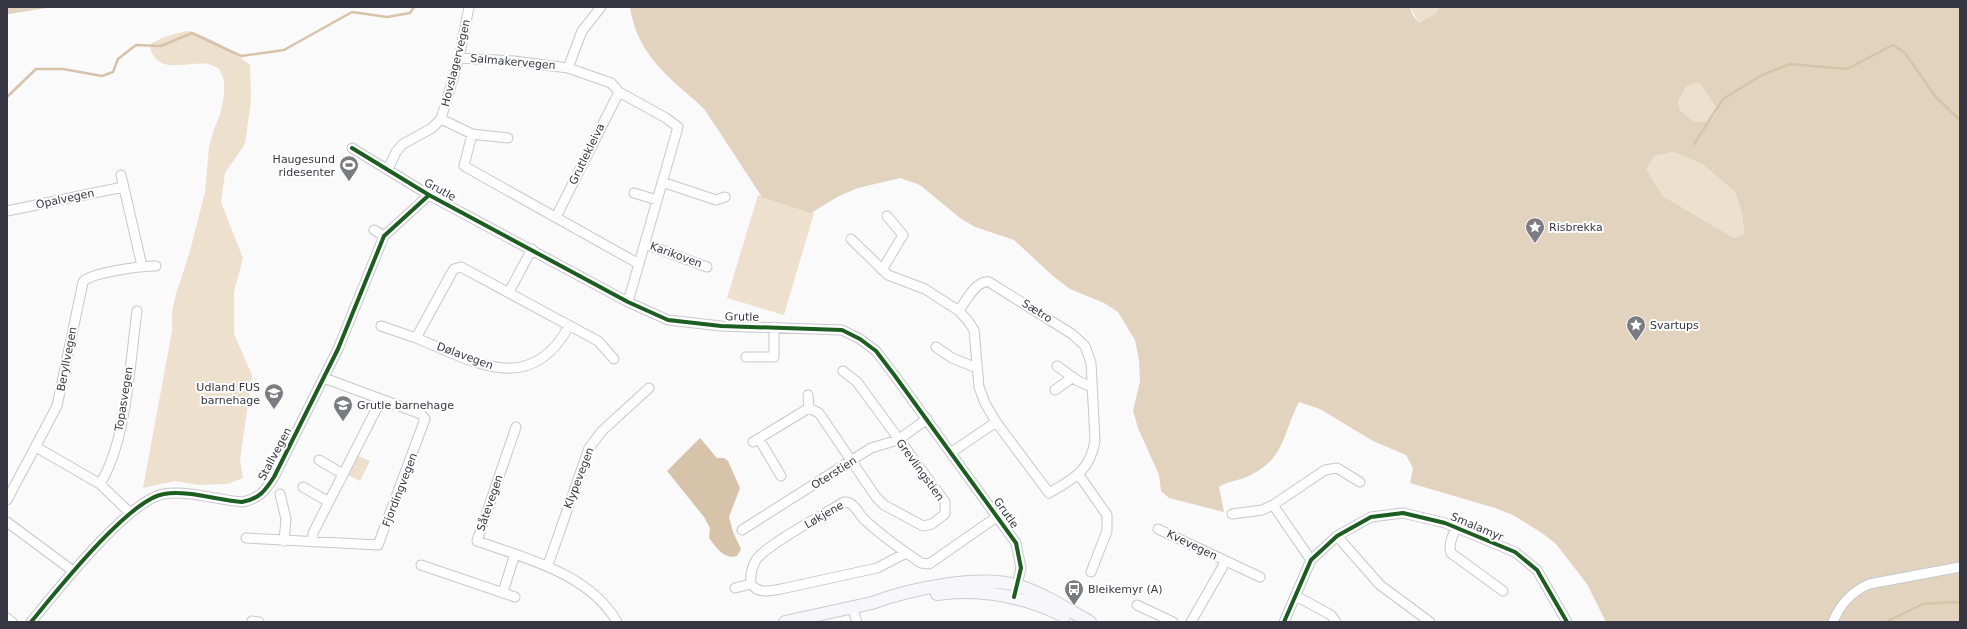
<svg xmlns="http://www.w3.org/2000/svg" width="1967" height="629" viewBox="0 0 1967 629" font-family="'DejaVu Sans',sans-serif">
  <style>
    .green { fill: #ede0cd }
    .forest { fill: #e2d3bf; fill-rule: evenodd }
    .water { fill: #d7c3aa }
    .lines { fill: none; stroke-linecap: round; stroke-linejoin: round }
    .stream { stroke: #d7c3aa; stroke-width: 2.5 }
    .minor-casing { stroke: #c8c8cd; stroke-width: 11 }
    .major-casing { stroke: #cbcbd2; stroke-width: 14 }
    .minor { stroke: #fefefe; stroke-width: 9 }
    .major { stroke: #f7f7fb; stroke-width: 12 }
    .cycleway-casing { stroke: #fff; stroke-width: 6 }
    .cycleway { stroke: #1b5e20; stroke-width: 4 }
    .labels { text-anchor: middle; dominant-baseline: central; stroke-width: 4; stroke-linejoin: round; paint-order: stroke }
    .street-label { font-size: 11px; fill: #363742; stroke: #fff }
    .poi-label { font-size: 11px; fill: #363742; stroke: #fff; text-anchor: start }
  </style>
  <rect width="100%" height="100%" fill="#fafafa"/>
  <path class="green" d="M 1410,7 L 1439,7 L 1436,13 L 1419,23 Z
    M 189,31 C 212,38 232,51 250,65 L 251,100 L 245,144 L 225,173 L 221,202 L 243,258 L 234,292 L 234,334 L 252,375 L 240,460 L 243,478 L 227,484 L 199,485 L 175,481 L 143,488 L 172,331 L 172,312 L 176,294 L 190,251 L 205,192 L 209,147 L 214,129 L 220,115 L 224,96 L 224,80 L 219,69 C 216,67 212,65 208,64 C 185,61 158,77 149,45 C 162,37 175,33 189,31 Z
    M 1699,82 L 1718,110 L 1711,121 L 1694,122 L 1680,110 L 1678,101 L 1686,87 Z
    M 1673,152 L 1702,164 L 1735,192 L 1742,213 L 1744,233 L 1734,238 L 1663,196 L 1646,169 L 1655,156 Z
    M 758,195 L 814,213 L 784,315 L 727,298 Z
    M 356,455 L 370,461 L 360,481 L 346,474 Z"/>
  <path class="forest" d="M 7,7 L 53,7 L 9,14 L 7,14 Z
    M 630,7 L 1410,7 L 1412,14 L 1419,23 L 1436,13 L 1439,7 L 1960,7 L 1960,622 L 1606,622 L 1587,584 L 1556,544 L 1542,533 L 1513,515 L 1495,508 L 1410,483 L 1413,468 L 1406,455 L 1373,441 L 1320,409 L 1299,402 C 1283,432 1286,457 1251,475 C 1241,480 1228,481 1219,487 L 1224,512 L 1169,498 L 1161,491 L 1159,475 L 1138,428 L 1133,411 L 1140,381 L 1139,360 L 1135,340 L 1118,312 L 1104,303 L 1070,289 L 1053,276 L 1014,240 L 975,227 L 960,218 L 920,185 L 900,178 L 858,188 L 839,196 L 811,213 L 762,197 L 705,110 C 696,100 685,93 675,83 C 651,61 635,40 630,7 ZM 1699,82 L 1718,110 L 1711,121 L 1694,122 L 1680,110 L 1678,101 L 1686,87 ZM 1673,152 L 1702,164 L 1735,192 L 1742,213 L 1744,233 L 1734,238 L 1663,196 L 1646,169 L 1655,156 Z"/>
  <path class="water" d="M 700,438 L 717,458 L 724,458 L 728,461 L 740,488 L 729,517 L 733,532 L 741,549 L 737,556 C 724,560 716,547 709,538 L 710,528 L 704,517 L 667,471 Z"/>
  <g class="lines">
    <path class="stream" d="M 7,97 L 36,69 L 63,69 L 102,76 L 113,72 L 118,59 L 136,45 L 161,46 L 192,33 L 241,56 L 284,50 L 352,12 L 387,17 L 410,13 L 414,7
      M 1694,144 L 1723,99 L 1762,75 L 1790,64 L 1847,69 L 1893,45 L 1905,53 L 1935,96 L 1960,120
      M 1886,622 L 1923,604 L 1955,602 L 1960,603"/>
    <g class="minor-casing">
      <path id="minor" d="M 459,58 L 514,61 L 568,68 L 582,31 L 601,7
        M 568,68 L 611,83 L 619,92 L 666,118 L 678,127 L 628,302
        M 441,119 L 472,134 L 508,138
        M 472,134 L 464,166 L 639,264
        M 352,148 L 429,195 L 628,302 L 668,320 L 721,326 L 842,330 L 860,339 L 876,351 L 895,376 L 1016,543 L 1021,568 L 1014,597
        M 388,169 L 396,152 L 403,144 L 432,128 L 441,119 L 459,58 L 469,7
        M 121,175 L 142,266
        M 662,182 L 716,200 L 725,197
        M 634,193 L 657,200
        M 7,211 L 123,187
        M 556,217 L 619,92
        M 374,230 L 384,236
        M 851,239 L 888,275 L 925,289 L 959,311 L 968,321 L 974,330 L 979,387 L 985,403 L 996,422 L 1049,493 C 1073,479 1090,471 1095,441 L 1091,363 L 1085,346 L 1072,334 L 989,282 C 976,280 965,302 959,311
        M 645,244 L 707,267
        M 882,270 L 903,235 L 887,216
        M 509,292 L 532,249
        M 381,326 L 416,338
        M 569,326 C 530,398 473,361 416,338 L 451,274 L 454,269 L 461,267 L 598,341 L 614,359
        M 936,347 L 952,358 L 977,368
        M 746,357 L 774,357 L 774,327
        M 1057,366 L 1078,381 L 1092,387
        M 1055,390 L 1073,377
        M 808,395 L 809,408
        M 516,427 L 477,541 C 525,558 590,574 617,622
        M 759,439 L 781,476
        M 753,442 L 809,408 L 819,413 L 876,497 L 884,505 L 923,526 L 932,524 L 945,514 L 945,502 L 857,382 L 843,371
        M 36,447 L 100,484 L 130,513
        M 952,452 L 996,422
        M 319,460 L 343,474
        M 1079,475 L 1107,515 L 1107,531 L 1091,572
        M 100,484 C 127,441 130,362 137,311
        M 303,487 L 329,502
        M 280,494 L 286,519 L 284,541
        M 7,500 L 57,406 L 83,282 C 91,272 143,266 156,266
        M 1232,514 L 1262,510 L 1273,505
        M 7,522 L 73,571
        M 1456,527 C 1453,536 1448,544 1451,553 L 1503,591
        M 1158,529 L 1260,577
        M 742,530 L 871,448 L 898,440 L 927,419
        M 1337,536 L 1380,585 L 1430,622
        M 246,538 L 378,545 L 425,419 L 421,414 L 324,378
        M 313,542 L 313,533 L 381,400
        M 906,553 L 877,568 L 781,589 C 769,591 759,594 751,584 C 750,576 752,567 756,560 C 767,544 825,514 844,502 C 855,501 858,515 866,521 C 883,537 902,550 921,563 L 929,564 L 998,516
        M 1311,560 L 1273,505 L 1325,470 L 1337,468 L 1360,482
        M 421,565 L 515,597
        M 548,565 L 589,448 L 602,431 L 649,388
        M 735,588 L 751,584
        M 503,592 L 515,554
        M 1296,596 L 1331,615 L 1336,622
        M 1137,605 L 1173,622
        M 852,607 L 857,622
        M 7,618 L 12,622
        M 252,621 L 259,622
        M 31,622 C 55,593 129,499 164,494 C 187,490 218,500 242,502 C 259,499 265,491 274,477 L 338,349 L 384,236 L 429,195
        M 1191,622 L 1226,561
        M 1284,622 L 1311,560 L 1337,536 L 1371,517 L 1403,513 L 1445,523 L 1515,552 L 1537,570 L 1567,622
        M 1833,622 C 1840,604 1851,592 1869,584 L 1960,567"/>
    </g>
    <g class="major-casing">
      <path id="major" d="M 937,594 C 982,588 1023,596 1064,616
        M 785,622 L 872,603 C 909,589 981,574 1019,586 C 1044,594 1067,609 1090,622"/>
    </g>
    <use href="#minor" class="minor"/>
    <use href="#major" class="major"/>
    <g class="cycleway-casing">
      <path id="cycleway" d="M 352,148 L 429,195 L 628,302 L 668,320 L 721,326 L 842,330 L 860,339 L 876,351 L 895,376 L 1016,543 L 1021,568 L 1014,597
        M 31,622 C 55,593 129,499 164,494 C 187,490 218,500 242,502 C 259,499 265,491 274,477 L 338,349 L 384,236 L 429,195
        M 1284,622 L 1311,560 L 1337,536 L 1371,517 L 1403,513 L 1445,523 L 1515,552 L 1537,570 L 1567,622"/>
    </g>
    <use href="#cycleway" class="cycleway"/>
  </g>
  <defs>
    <g id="stadium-pin" transform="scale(1)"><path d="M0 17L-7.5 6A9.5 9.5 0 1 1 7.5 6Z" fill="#7b7b82" stroke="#fff"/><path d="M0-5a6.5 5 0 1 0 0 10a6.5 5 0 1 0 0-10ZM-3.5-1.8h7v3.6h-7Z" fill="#fff"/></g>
    <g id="sight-pin" transform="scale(1)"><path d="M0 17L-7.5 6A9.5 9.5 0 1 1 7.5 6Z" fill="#7b7b82" stroke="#fff"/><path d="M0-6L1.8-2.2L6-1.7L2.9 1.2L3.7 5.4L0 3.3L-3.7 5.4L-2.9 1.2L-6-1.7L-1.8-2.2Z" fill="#fff"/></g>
    <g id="school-pin" transform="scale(1)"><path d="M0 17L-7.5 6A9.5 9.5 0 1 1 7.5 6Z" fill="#7b7b82" stroke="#fff"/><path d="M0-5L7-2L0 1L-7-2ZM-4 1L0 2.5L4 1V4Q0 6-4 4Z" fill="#fff"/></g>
    <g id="bus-pin" transform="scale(1)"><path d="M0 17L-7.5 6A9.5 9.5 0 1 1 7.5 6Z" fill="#7b7b82" stroke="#fff"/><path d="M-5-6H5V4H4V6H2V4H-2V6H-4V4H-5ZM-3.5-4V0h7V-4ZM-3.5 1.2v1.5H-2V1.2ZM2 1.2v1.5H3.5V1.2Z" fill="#fff"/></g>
  </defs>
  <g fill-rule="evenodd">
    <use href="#stadium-pin" x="349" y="165"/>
    <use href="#sight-pin" x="1535" y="227"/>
    <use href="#sight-pin" x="1636" y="325"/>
    <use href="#school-pin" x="274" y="393"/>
    <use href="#school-pin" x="343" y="405"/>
    <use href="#bus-pin" x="1074" y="589"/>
  </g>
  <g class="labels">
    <g class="street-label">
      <text transform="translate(513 62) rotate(5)">Salmakervegen</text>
      <text transform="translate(456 63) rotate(-76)">Hovslagervegen</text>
      <text transform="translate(587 154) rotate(-64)">Grutlekleiva</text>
      <text transform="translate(440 190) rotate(29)">Grutle</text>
      <text transform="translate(65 199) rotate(-12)">Opalvegen</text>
      <text transform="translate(676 255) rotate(20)">Karikoven</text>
      <text transform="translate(1037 311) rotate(32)">Sætro</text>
      <text transform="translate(742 317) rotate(1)">Grutle</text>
      <text transform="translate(465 356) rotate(20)">Dølavegen</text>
      <text transform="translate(67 359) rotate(-79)">Beryllvegen</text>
      <text transform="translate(124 399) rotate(-81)">Topasvegen</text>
      <text transform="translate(275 454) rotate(-62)">Stallvegen</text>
      <text transform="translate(920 470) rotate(54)">Grevlingstien</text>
      <text transform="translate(834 473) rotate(-32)">Oterstien</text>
      <text transform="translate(579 478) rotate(-69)">Klypevegen</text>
      <text transform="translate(400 490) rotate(-69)">Fjordingvegen</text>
      <text transform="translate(490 503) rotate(-71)">Såtevegen</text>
      <text transform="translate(1006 513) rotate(55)">Grutle</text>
      <text transform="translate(824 515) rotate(-30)">Løkjene</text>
      <text transform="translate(1477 527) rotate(23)">Smalamyr</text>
      <text transform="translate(1192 545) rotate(26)">Kvevegen</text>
    </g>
    <g class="poi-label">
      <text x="335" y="159" text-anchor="end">Haugesund<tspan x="335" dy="13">ridesenter</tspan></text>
      <text x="1549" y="227">Risbrekka</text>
      <text x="1650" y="325">Svartups</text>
      <text x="260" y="387" text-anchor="end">Udland FUS<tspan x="260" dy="13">barnehage</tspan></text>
      <text x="357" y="405">Grutle barnehage</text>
      <text x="1088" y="589">Bleikemyr (A)</text>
    </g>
  </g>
  <rect width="1967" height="629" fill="none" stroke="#363742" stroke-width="16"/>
</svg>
